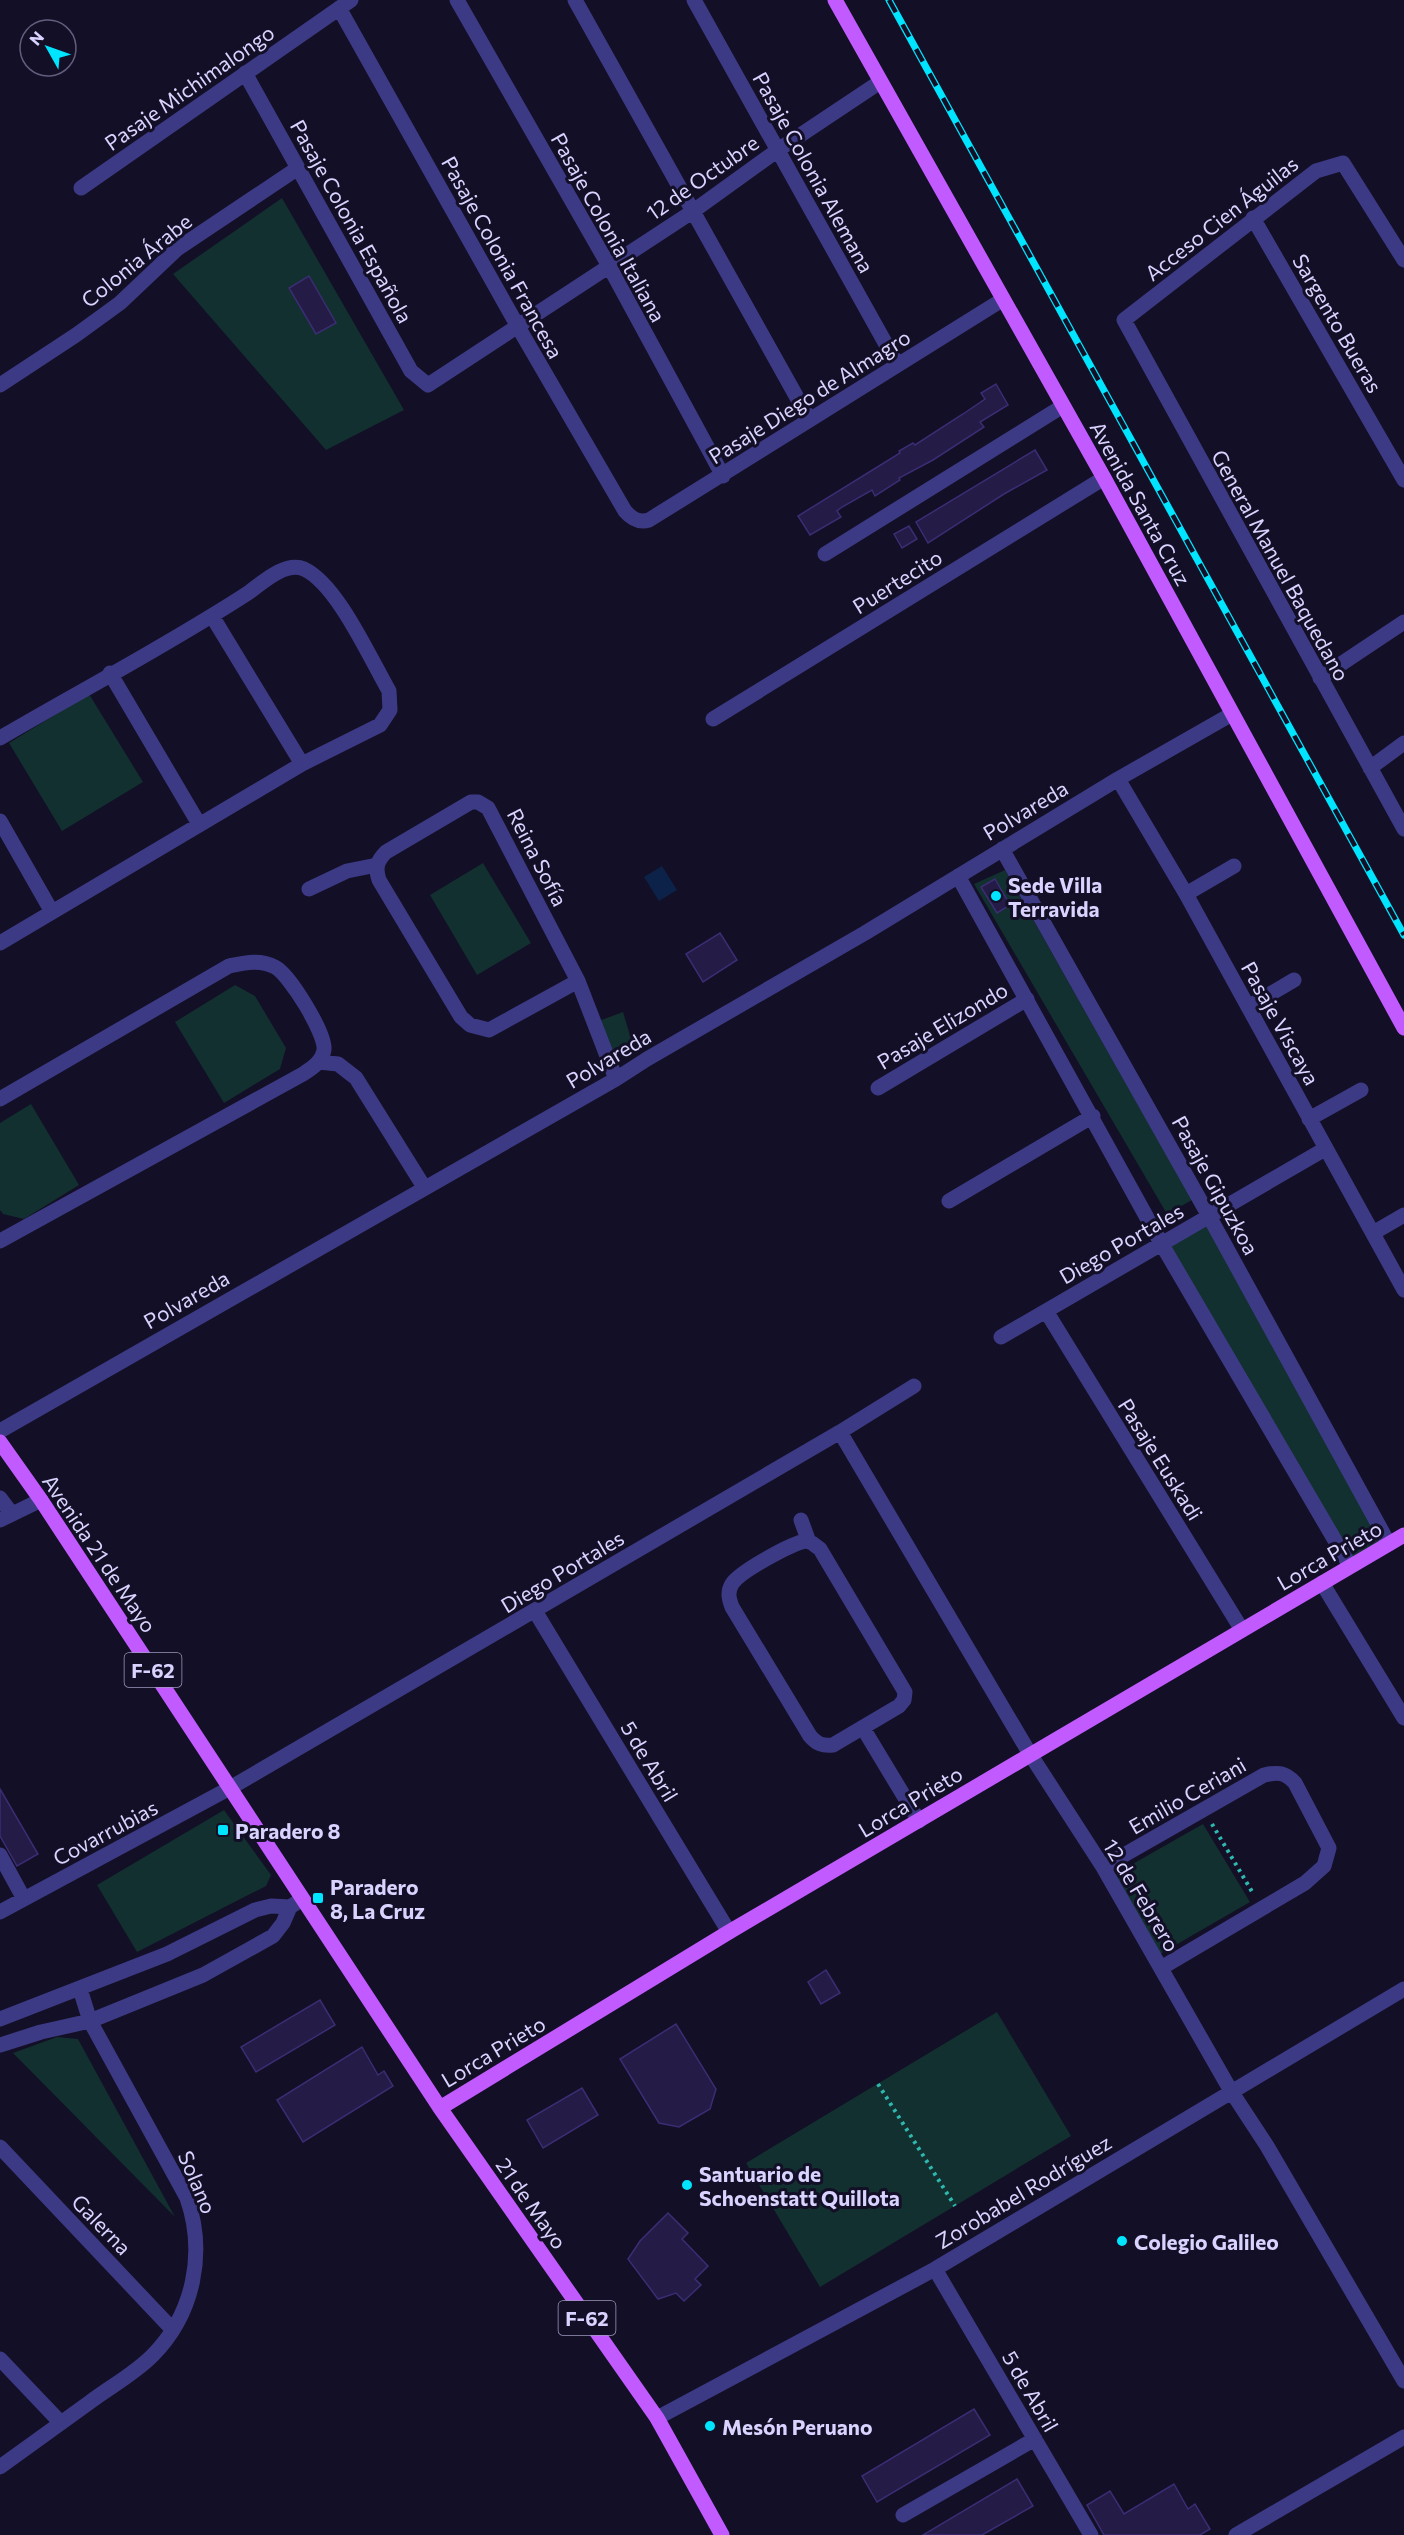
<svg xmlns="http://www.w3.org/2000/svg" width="1404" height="2535" viewBox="0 0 1404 2535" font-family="Commissioner,sans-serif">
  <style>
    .green { fill: #12302f }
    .water { fill: #0c2248 }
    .building { fill: #241b47; stroke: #3b2d73; stroke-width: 1.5 }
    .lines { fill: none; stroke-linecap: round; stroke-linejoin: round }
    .path { stroke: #2fb8b0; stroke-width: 4; stroke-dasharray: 3 4.5; stroke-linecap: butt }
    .minor { stroke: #3d3a85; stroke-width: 15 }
    .major { stroke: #c25bff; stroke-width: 15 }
    .rail-casing { stroke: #00e5ff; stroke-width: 7 }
    .rail { stroke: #130f26; stroke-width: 4.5; stroke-dasharray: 14; stroke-linecap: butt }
    .poi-dot { fill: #00e5ff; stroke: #130f26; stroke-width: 2 }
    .labels { text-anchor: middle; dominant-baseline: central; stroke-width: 6; stroke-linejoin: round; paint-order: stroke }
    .shield { fill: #130f26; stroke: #9e99be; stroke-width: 1.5 }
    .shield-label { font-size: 20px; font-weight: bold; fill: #d9d4ff }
    .street-label { font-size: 21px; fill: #d9d4ff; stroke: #130f26 }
    .poi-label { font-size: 21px; font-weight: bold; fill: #d9d4ff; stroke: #130f26; text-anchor: start }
  </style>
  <rect width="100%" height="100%" fill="#130f26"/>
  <path class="green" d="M 282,198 L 404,410 L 326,450 L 173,274 Z
    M 89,694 L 143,782 L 62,831 L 9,743 Z
    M 483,863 L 531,943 L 477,975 L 430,895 Z
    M 1005,870 L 1192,1200 L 1167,1214 L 974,884 Z
    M 235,985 L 255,996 L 286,1048 L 280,1069 L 224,1103 L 175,1022 Z
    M 623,1012 L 634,1049 L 602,1065 L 588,1025 Z
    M 31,1104 L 79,1185 L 24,1219 L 3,1214 L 0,1210 L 0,1123 Z
    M 1209,1216 L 1389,1544 L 1350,1566 L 1161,1243 Z
    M 224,1810 L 271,1875 L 266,1886 L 137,1952 L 97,1885 Z
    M 1203,1824 L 1250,1902 L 1160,1954 L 1115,1874 Z
    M 997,2012 L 1071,2136 L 820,2287 L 746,2163 Z
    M 57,2037 L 78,2039 L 175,2217 L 13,2053 Z"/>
  <path class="water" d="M 662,866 L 677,890 L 659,901 L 644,877 Z"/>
  <path class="building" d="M 309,276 L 336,323 L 316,334 L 289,288 Z
    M 996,384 L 1008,405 L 980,422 L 984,427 L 933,460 L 899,478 L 900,480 L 875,496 L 872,490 L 842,507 L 837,511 L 841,517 L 810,535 L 798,516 L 879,466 L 900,453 L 899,451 L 913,443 L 915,445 L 963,414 L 985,399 L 981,393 Z
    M 1035,450 L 1047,470 L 1004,494 L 928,543 L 916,522 Z
    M 909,526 L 917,539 L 902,548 L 894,534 Z
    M 995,879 L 1010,905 L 997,913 L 981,887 Z
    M 720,933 L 737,960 L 703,982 L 686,954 Z
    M 0,1789 L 38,1854 L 17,1866 L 0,1836 Z
    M 826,1970 L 840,1993 L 821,2004 L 808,1982 Z
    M 320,2000 L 335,2025 L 256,2072 L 241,2047 Z
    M 676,2024 L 716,2089 L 710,2109 L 679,2127 L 659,2123 L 620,2059 Z
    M 362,2047 L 378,2075 L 384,2071 L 393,2086 L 303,2142 L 277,2100 Z
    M 582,2088 L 598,2115 L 543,2148 L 527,2120 Z
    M 668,2213 L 688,2233 L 682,2239 L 708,2266 L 695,2279 L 701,2285 L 684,2301 L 676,2293 L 658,2299 L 628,2259 L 640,2241 Z
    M 974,2409 L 990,2435 L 877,2502 L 862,2476 Z
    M 1017,2479 L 1033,2506 L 982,2535 L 923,2535 Z
    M 1174,2484 L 1188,2509 L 1195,2504 L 1210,2529 L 1200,2535 L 1104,2535 L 1087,2505 L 1110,2491 L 1124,2514 Z"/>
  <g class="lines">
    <path class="path" d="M 1212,1824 L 1254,1895
      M 878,2084 L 955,2206"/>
    <path class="minor" d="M 457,0 L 609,266 L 723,476
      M 575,0 L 809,419
      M 694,0 L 897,364
      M 339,8 L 517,325 L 625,511 C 632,519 639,523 649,520 L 1002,300
      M 245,73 L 411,371 L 428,385 L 692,212 L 778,150 L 880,82
      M 81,188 L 351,0
      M 1253,218 L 1404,480
      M 1404,260 L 1343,163 L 1316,171 L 1124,320 L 1404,829
      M 0,385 L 76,335 L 120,303 L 177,249 L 298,168
      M 825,554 L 1063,406
      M 212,616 L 302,764
      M 110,673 L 199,824
      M 1320,678 L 1404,622
      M 713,719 L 1104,478
      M 0,738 C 82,690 168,645 248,593 C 262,583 285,561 304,569 C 337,584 370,658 389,691 L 390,710 L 380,725 L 302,764 L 0,943
      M 1370,768 L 1404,743
      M 1118,779 L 1186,894 L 1404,1290
      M 0,821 L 52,912
      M 1002,849 L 1209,1216 L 1389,1544
      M 958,876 L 1161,1243 L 1350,1566
      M 309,889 L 347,871 L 377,865
      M 1186,894 L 1234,866
      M 578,981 L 489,1030 L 470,1025 L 461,1017 L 379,880 C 375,868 377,861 386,852 L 471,802 L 478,802 L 488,808 L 578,981 L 616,1079
      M 1248,1007 L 1294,980
      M 319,1062 L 338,1064 L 356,1078 L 424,1187
      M 878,1088 L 1027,999
      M 0,1099 L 229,966 C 244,963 260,959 275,967 C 290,975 326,1034 324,1050 C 322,1062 312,1068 303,1074 L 0,1241
      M 1309,1119 L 1361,1090
      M 949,1201 L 1093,1116
      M 1373,1233 L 1404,1215
      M 1046,1311 L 1242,1630
      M 1001,1337 L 1325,1149
      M 0,1431 L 616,1079 L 647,1059 L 865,933 L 1118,779 L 1232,714
      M 840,1432 L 1030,1754 L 1103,1867 L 1231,2091 L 1267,2146 L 1404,2381
      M 0,1498 L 12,1514
      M 0,1520 L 41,1500
      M 801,1520 L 809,1542
      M 806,1541 L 812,1543 L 820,1549 L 905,1692 L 904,1700 L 899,1706 L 833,1745 C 822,1746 817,1744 810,1736 L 732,1607 C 729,1599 727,1592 732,1584 C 739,1572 792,1543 806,1541 Z
      M 1322,1583 L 1404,1718
      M 535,1611 L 729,1932
      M 863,1728 L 919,1821
      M 0,1855 L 24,1899
      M 1103,1867 L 1264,1775 C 1278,1772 1285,1772 1295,1783 L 1329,1848 L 1324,1866 L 1305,1883 L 1161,1968
      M 0,1912 L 230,1788 L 840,1432 L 914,1386
      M 0,2019 L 167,1954 L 255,1910 L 271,1906 L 290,1907
      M 0,2045 L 41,2032 L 90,2021 L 203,1975 L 273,1936 L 283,1923 L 290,1907 L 302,1899
      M 0,2147 L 173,2330
      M 935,2269 L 1091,2535
      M 0,2359 L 61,2423
      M 657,2418 L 935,2269 L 1404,1989
      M 0,2467 C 30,2445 60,2424 90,2402 C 110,2387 134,2374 152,2356 C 194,2314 206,2253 187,2198 L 90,2021 L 80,1989
      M 903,2515 L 1035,2439
      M 1236,2535 L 1404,2437"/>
    <path class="major" d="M 835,0 L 1104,478 L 1404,1028
      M 0,1442 L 41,1500 L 440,2108 L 657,2418 L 722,2535
      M 440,2108 L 729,1932 L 1404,1535"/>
    <g class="rail-casing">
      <path id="rail" d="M 889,0 L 1404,935"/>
    </g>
    <use href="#rail" class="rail"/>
  </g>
  <g class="poi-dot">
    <circle cx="996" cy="896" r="6"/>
    <rect x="217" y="1824" width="12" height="12" rx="3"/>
    <rect x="312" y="1892" width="12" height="12" rx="3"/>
    <circle cx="687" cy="2185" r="6"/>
    <circle cx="1122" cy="2241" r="6"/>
    <circle cx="710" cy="2426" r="6"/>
  </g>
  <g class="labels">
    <g class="shield">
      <rect x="124.5" y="1653" width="57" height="34" rx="4.5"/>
      <rect x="558.5" y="2301" width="57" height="34" rx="4.5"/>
    </g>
    <g class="shield-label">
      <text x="153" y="1670">F-62</text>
      <text x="587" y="2318">F-62</text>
    </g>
    <g class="street-label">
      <text transform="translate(189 87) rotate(-35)">Pasaje Michimalongo</text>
      <text transform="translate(814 172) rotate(61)">Pasaje Colonia Alemana</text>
      <text transform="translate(702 177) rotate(-35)">12 de Octubre</text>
      <text transform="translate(1221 218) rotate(-38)">Acceso Cien Águilas</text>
      <text transform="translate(352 221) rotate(61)">Pasaje Colonia Española</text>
      <text transform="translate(609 227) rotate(61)">Pasaje Colonia Italiana</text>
      <text transform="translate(503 257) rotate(61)">Pasaje Colonia Francesa</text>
      <text transform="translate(136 260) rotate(-39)">Colonia Árabe</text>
      <text transform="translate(1338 323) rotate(60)">Sargento Bueras</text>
      <text transform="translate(809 396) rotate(-32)">Pasaje Diego de Almagro</text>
      <text transform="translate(1141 503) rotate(61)">Avenida Santa Cruz</text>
      <text transform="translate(1281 565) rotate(61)">General Manuel Baquedano</text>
      <text transform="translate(897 581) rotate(-32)">Puertecito</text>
      <text transform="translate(1025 810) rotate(-31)">Polvareda</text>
      <text transform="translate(538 857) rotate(63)">Reina Sofía</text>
      <text transform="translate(1281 1023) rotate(61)">Pasaje Viscaya</text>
      <text transform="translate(942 1025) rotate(-31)">Pasaje Elizondo</text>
      <text transform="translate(608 1058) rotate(-31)">Polvareda</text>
      <text transform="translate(1216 1185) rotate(61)">Pasaje Gipuzkoa</text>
      <text transform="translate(1121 1243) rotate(-30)">Diego Portales</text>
      <text transform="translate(186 1299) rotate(-30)">Polvareda</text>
      <text transform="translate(1161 1459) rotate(58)">Pasaje Euskadi</text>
      <text transform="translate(100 1553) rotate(56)">Avenida 21 de Mayo</text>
      <text transform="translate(1329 1555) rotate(-30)">Lorca Prieto</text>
      <text transform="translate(562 1571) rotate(-31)">Diego Portales</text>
      <text transform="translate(650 1761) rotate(59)">5 de Abril</text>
      <text transform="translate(1187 1795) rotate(-30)">Emilio Ceriani</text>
      <text transform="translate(910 1801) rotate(-31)">Lorca Prieto</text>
      <text transform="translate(105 1832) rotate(-28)">Covarrubias</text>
      <text transform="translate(1142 1895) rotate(59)">12 de Febrero</text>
      <text transform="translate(493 2051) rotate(-31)">Lorca Prieto</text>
      <text transform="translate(198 2182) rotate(67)">Solano</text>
      <text transform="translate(1023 2191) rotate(-31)">Zorobabel Rodríguez</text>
      <text transform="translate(532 2203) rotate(55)">21 de Mayo</text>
      <text transform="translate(102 2224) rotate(46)">Galerna</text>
      <text transform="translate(1031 2391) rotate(60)">5 de Abril</text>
    </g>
    <g class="poi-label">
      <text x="1008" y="884">Sede Villa<tspan x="1008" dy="24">Terravida</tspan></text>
      <text x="235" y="1830">Paradero 8</text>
      <text x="330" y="1886">Paradero<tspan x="330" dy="24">8, La Cruz</tspan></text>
      <text x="699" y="2173">Santuario de<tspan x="699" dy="24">Schoenstatt Quillota</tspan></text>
      <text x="1134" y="2241">Colegio Galileo</text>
      <text x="722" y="2426">Mesón Peruano</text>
    </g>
  </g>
  <g transform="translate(48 48) rotate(310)"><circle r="28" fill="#130f26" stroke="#625e7d" stroke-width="1.5"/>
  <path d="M0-4.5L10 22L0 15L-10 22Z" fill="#00e5ff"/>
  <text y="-9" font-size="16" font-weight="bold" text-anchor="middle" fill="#d9d4ff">N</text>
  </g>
</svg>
